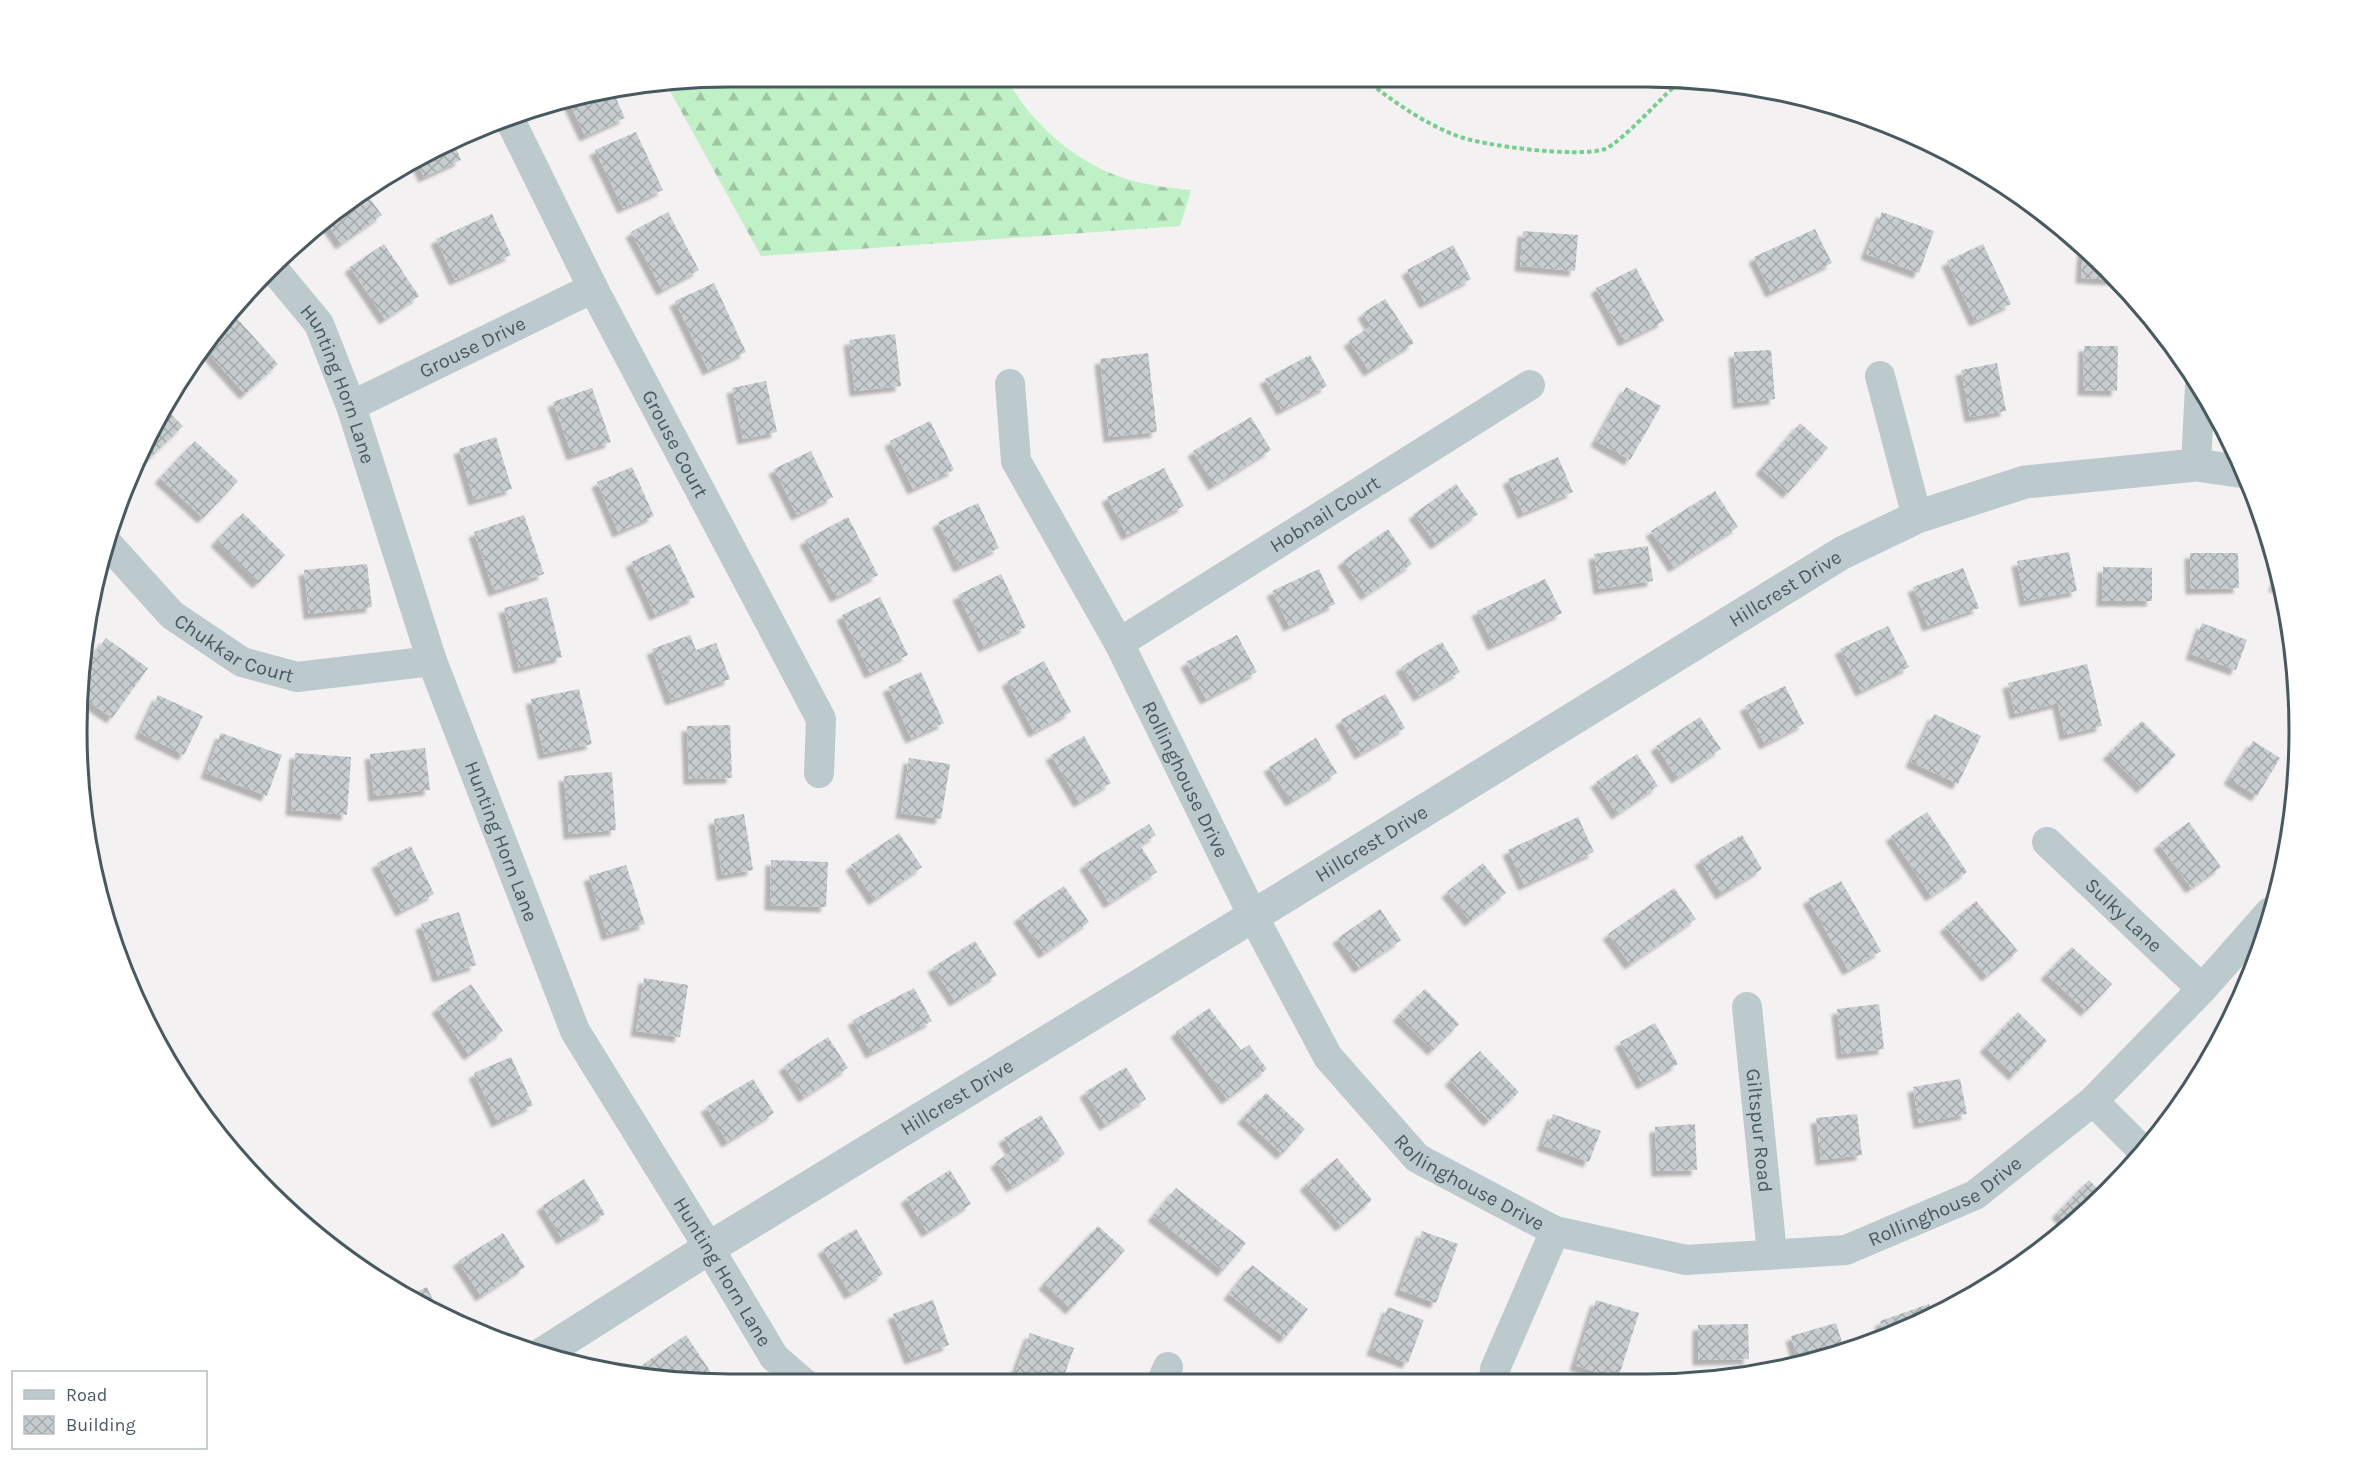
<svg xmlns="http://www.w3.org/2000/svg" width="2376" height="1461" viewBox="0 0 2376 1461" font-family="Karla,sans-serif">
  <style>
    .forest { fill: url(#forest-firs) }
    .building { fill: url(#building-cross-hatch); filter: url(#shadow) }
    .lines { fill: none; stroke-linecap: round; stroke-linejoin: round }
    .path { stroke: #77cf8e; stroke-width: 4; stroke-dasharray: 4.5 3; stroke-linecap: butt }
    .minor { stroke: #bccacd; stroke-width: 30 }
    .tertiary { stroke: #bccacd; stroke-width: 33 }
    .labels { text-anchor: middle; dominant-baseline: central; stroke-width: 4.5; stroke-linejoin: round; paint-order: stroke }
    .street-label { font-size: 20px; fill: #485a5f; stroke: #fff }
    .rim { fill: none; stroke: #485a5f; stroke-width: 3 }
  </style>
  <defs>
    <pattern id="forest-firs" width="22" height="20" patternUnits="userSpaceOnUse" patternTransform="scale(1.5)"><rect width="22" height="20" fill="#c0f0c6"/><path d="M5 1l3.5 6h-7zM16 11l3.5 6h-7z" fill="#9ec5a4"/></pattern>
    <pattern id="building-cross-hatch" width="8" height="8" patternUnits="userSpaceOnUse" patternTransform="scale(1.5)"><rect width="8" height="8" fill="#c8cdd0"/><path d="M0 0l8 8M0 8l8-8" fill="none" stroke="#a4a9ac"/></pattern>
    <filter id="shadow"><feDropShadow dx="-5.5" dy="5.5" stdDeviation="1.5" flood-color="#0004"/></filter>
  </defs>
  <rect width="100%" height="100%" fill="#f3f1f1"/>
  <path class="forest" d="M 1008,81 C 1033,125 1074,161 1123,178 C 1145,185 1169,188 1191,190 L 1180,226 L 761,256 L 665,82 Z"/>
  <path class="building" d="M 612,90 L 625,118 L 585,136 L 568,100 Z
    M 636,132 L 663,190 L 623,208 L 595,150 Z
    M 452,139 L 461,160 L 424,177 L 416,159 Z
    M 365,192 L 382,215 L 341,244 L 324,219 Z
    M 668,212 L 699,270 L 662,290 L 631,232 Z
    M 1882,212 L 1934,231 L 1919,273 L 1866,254 Z
    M 492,214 L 511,255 L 455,280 L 436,239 Z
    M 1815,229 L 1832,263 L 1771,292 L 1754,257 Z
    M 1523,231 L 1578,235 L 1575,271 L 1520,266 Z
    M 384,244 L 419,296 L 385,319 L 350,267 Z
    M 1983,244 L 2011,304 L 1975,321 L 1947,261 Z
    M 1453,245 L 1471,279 L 1425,303 L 1407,270 Z
    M 2083,248 L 2108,268 L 2118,280 L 2081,278 Z
    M 1636,268 L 1664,321 L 1624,341 L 1596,288 Z
    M 714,283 L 746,352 L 708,370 L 675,301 Z
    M 1385,299 L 1414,343 L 1369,371 L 1349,341 L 1371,326 L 1363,313 Z
    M 234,315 L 278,364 L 245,394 L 203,347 Z
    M 895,334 L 901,386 L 855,391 L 849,340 Z
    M 2084,346 L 2118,346 L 2117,391 L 2083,390 Z
    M 1771,350 L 1775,399 L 1738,403 L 1734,352 Z
    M 1148,353 L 1157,432 L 1109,437 L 1100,359 Z
    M 1310,355 L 1327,386 L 1282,410 L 1265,379 Z
    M 1997,363 L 2006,411 L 1970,417 L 1961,370 Z
    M 766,381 L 777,432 L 743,439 L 732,388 Z
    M 1626,387 L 1661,406 L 1630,460 L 1596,441 Z
    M 592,388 L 611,442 L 572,455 L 553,402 Z
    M 166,409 L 183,426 L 150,458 L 145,453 Z
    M 1251,417 L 1271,450 L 1214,485 L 1193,451 Z
    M 930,421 L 954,470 L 913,489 L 890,441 Z
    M 1800,423 L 1828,448 L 1788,493 L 1761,469 Z
    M 496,437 L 512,489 L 474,500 L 459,449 Z
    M 195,441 L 238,481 L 203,518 L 160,478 Z
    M 811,451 L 833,497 L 797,515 L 774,469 Z
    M 1558,457 L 1573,492 L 1523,513 L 1508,479 Z
    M 632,467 L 654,516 L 618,532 L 597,482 Z
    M 1164,468 L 1184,506 L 1127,535 L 1107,497 Z
    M 1456,484 L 1478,514 L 1436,544 L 1414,514 Z
    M 1715,491 L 1738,527 L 1674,567 L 1651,531 Z
    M 978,503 L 999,548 L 959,567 L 938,522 Z
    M 243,513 L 285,555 L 258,583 L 216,541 Z
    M 524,515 L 544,574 L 494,591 L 474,532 Z
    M 848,517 L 878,575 L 836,597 L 805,540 Z
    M 1388,529 L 1412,564 L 1366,595 L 1343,561 Z
    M 670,544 L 695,597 L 655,615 L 631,562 Z
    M 1648,546 L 1653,581 L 1599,589 L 1594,554 Z
    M 2069,552 L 2077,591 L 2025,601 L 2017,561 Z
    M 2190,553 L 2238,553 L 2239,588 L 2191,589 Z
    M 367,564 L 372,607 L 309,614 L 304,570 Z
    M 2103,567 L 2152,568 L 2152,601 L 2102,601 Z
    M 1963,568 L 1979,608 L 1928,626 L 1913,587 Z
    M 1319,569 L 1335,604 L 1289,626 L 1272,591 Z
    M 1001,574 L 1026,627 L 984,647 L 958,595 Z
    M 2278,574 L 2283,589 L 2274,586 Z
    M 1545,579 L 1562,613 L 1493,645 L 1477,611 Z
    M 547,597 L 562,657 L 519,668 L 504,608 Z
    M 880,597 L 908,655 L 870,673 L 842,615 Z
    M 2202,623 L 2247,640 L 2236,670 L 2191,654 Z
    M 1888,626 L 1909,667 L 1861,691 L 1840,649 Z
    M 690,635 L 696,650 L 716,643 L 730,679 L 671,700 L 652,649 Z
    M 1237,635 L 1257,672 L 1206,699 L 1186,662 Z
    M 106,638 L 148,668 L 112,718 L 79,695 L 80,675 Z
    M 1442,642 L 1460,672 L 1419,696 L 1401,667 Z
    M 1044,661 L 1071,712 L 1034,732 L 1007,681 Z
    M 2087,664 L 2102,726 L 2065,735 L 2058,703 L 2015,714 L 2008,683 Z
    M 921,672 L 944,723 L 911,738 L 888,687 Z
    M 1785,686 L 1804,724 L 1765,744 L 1745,706 Z
    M 579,689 L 592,744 L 544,754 L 531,699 Z
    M 1385,694 L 1405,728 L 1360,754 L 1341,720 Z
    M 158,695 L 203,716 L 184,755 L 140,733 Z
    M 1934,714 L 1981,736 L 1958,784 L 1911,762 Z
    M 1700,717 L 1721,749 L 1677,778 L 1656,746 Z
    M 2142,721 L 2176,755 L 2142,788 L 2108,754 Z
    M 730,725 L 732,778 L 689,779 L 687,726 Z
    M 221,733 L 282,755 L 267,796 L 206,773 Z
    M 1084,736 L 1111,783 L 1079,802 L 1051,755 Z
    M 1316,738 L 1337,773 L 1291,801 L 1269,767 Z
    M 2253,741 L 2280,758 L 2257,796 L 2229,779 Z
    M 425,748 L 430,790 L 374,796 L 370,754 Z
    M 295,753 L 351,757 L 347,815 L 291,810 Z
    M 1637,754 L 1658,786 L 1617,814 L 1596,782 Z
    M 909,758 L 950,764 L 941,819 L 901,813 Z
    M 612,772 L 616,830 L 569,834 L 564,776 Z
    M 1927,812 L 1967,872 L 1931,896 L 1891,836 Z
    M 744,814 L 753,870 L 722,875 L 714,819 Z
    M 1578,817 L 1594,852 L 1524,885 L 1508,850 Z
    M 2189,822 L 2221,867 L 2191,888 L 2159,844 Z
    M 1149,824 L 1156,835 L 1140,845 L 1157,872 L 1109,903 L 1085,864 Z
    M 899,833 L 922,867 L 874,900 L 851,865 Z
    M 1742,835 L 1762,869 L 1721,894 L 1700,860 Z
    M 411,846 L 434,894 L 401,911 L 377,863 Z
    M 771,860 L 828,862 L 826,907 L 770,905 Z
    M 1483,863 L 1506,893 L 1470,921 L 1447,892 Z
    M 626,865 L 645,924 L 607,935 L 589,876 Z
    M 1841,881 L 1881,951 L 1848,970 L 1808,899 Z
    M 1064,886 L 1089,922 L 1044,953 L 1019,917 Z
    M 1674,888 L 1696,919 L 1630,964 L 1608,934 Z
    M 1976,901 L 2018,951 L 1987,976 L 1945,927 Z
    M 1380,909 L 1401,940 L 1359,968 L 1338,938 Z
    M 459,912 L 476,965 L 438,977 L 421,924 Z
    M 975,941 L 997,975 L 955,1001 L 933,967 Z
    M 2072,947 L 2112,984 L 2086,1011 L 2046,974 Z
    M 644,978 L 688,985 L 680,1037 L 636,1031 Z
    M 471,984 L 503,1031 L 469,1055 L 437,1008 Z
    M 914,988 L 932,1021 L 871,1053 L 853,1020 Z
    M 1425,989 L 1459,1024 L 1433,1050 L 1398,1016 Z
    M 1879,1004 L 1884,1049 L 1842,1054 L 1837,1009 Z
    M 1209,1008 L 1241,1050 L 1249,1045 L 1267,1069 L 1227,1099 L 1176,1032 Z
    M 2018,1012 L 2047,1041 L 2014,1075 L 1985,1047 Z
    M 1655,1023 L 1678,1064 L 1642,1084 L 1620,1042 Z
    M 828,1037 L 848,1068 L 804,1097 L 784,1066 Z
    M 1480,1051 L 1519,1092 L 1489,1121 L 1450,1080 Z
    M 511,1057 L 533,1105 L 497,1122 L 474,1073 Z
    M 1126,1067 L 1146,1099 L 1105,1125 L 1085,1092 Z
    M 753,1079 L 774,1113 L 727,1142 L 706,1107 Z
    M 1960,1079 L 1967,1114 L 1919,1123 L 1913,1087 Z
    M 2195,1082 L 2189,1094 L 2184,1100 L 2181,1096 Z
    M 1266,1093 L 1305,1129 L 1282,1154 L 1243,1118 Z
    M 1553,1114 L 1601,1131 L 1589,1162 L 1542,1145 Z
    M 1857,1114 L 1862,1155 L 1821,1160 L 1816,1118 Z
    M 1041,1115 L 1065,1154 L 1012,1187 L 996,1162 L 1012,1151 L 1004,1138 Z
    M 1695,1124 L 1697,1170 L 1657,1171 L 1655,1127 Z
    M 1337,1158 L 1372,1200 L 1341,1226 L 1305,1185 Z
    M 950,1170 L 971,1204 L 927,1232 L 906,1198 Z
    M 584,1179 L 605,1214 L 562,1239 L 542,1206 Z
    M 2089,1180 L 2102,1193 L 2070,1227 L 2057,1213 Z
    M 1176,1188 L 1246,1243 L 1223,1271 L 1153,1216 Z
    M 1098,1226 L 1125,1250 L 1071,1309 L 1044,1284 Z
    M 856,1229 L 883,1274 L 850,1294 L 823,1249 Z
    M 1422,1231 L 1458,1244 L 1436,1303 L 1400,1290 Z
    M 503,1233 L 525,1267 L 481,1296 L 458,1261 Z
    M 1252,1265 L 1308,1309 L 1285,1338 L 1229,1294 Z
    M 2006,1272 L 2006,1273 L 1982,1290 L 1979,1284 Z
    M 427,1287 L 437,1309 L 409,1295 Z
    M 933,1300 L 949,1345 L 910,1359 L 893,1314 Z
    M 1596,1300 L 1639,1313 L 1618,1379 L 1575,1365 Z
    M 1929,1304 L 1933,1315 L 1885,1337 L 1880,1321 Z
    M 1388,1307 L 1424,1320 L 1408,1363 L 1372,1350 Z
    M 1836,1323 L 1845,1352 L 1799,1363 L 1791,1336 Z
    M 1748,1324 L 1749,1359 L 1698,1360 L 1698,1325 Z
    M 1030,1333 L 1074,1348 L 1062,1382 L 1012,1382 Z
    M 686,1335 L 710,1371 L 692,1383 L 632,1372 Z"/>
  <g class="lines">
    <path class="path" d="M 1365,79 C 1392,101 1422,122 1455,135 C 1480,146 1580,158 1605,149 C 1622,142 1666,93 1683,78"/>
    <g class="minor">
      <path id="s1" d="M 508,116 L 593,288 L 821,719 L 819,773"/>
      <path id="s2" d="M 271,266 L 319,324 L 351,406 L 432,661 L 575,1031 L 709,1248 L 774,1357 L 804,1383"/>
      <path d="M 1880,376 L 1917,517"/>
      <path id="s3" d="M 1010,384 L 1016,461 L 1119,643 L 1253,916 L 1328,1057 L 1417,1158 L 1555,1231 L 1686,1260 L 1846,1250 L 1975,1195 L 2093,1101 L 2202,989 L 2270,912"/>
      <path id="s4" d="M 351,406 L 593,288"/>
      <path d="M 2196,465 L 2200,386"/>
      <path id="s5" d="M 106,542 L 172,615 L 242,662 L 297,677 L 432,661"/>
      <path id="s6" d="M 1119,643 L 1530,385"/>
      <path id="s7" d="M 2047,842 L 2202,989"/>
      <path id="s8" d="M 1747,1007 L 1772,1253"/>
      <path d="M 2093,1101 L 2141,1149"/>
      <path d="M 1494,1380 L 1495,1369 L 1555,1231"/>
      <path d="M 1162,1381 L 1168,1367"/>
    </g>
    <path class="tertiary" id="s9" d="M 542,1354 L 709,1248 L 1253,916 L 1842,553 L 1917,517 L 2025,482 L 2196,465 L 2245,472"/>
  </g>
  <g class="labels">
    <g class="street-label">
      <text stroke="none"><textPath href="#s4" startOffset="135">Grouse Drive</textPath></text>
      <text stroke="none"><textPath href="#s2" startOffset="138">Hunting Horn Lane</textPath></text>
      <text stroke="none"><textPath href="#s1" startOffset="368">Grouse Court</textPath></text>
      <text stroke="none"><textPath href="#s6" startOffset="243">Hobnail Court</textPath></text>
      <text stroke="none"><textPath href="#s9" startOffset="1460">Hillcrest Drive</textPath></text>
      <text stroke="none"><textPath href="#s5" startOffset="170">Chukkar Court</textPath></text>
      <text stroke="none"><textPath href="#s3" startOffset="438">Rollinghouse Drive</textPath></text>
      <text stroke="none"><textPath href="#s2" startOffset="624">Hunting Horn Lane</textPath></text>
      <text stroke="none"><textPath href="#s9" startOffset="974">Hillcrest Drive</textPath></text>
      <text stroke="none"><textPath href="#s7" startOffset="106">Sulky Lane</textPath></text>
      <text stroke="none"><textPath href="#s9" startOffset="488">Hillcrest Drive</textPath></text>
      <text stroke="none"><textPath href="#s8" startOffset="124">Giltspur Road</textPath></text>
      <text stroke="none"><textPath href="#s3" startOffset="942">Rollinghouse Drive</textPath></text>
      <text stroke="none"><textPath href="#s3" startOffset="1446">Rollinghouse Drive</textPath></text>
      <text stroke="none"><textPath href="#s2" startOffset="1110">Hunting Horn Lane</textPath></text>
    </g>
  </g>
  <path d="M0 0H2376V1461H0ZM730 87H1646A643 643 0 0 1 2289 730V731A643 643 0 0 1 1646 1374H730A643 643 0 0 1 87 731V730A643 643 0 0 1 730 87Z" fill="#fff" fill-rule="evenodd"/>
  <path class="rim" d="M730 87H1646A643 643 0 0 1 2289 730V731A643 643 0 0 1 1646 1374H730A643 643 0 0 1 87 731V730A643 643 0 0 1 730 87Z"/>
  <rect x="12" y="1371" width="195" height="78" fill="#ffffff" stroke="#b6bdbf" stroke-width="1.5"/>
  <rect x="24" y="1390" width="30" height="9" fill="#bccacd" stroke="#b6bdbf" stroke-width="1.5"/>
  <text x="66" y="1401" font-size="18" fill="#485a5f">Road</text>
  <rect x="24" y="1416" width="30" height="18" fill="url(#building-cross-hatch)" stroke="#b6bdbf" stroke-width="1.5"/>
  <text x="66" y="1431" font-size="18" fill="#485a5f">Building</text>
</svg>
